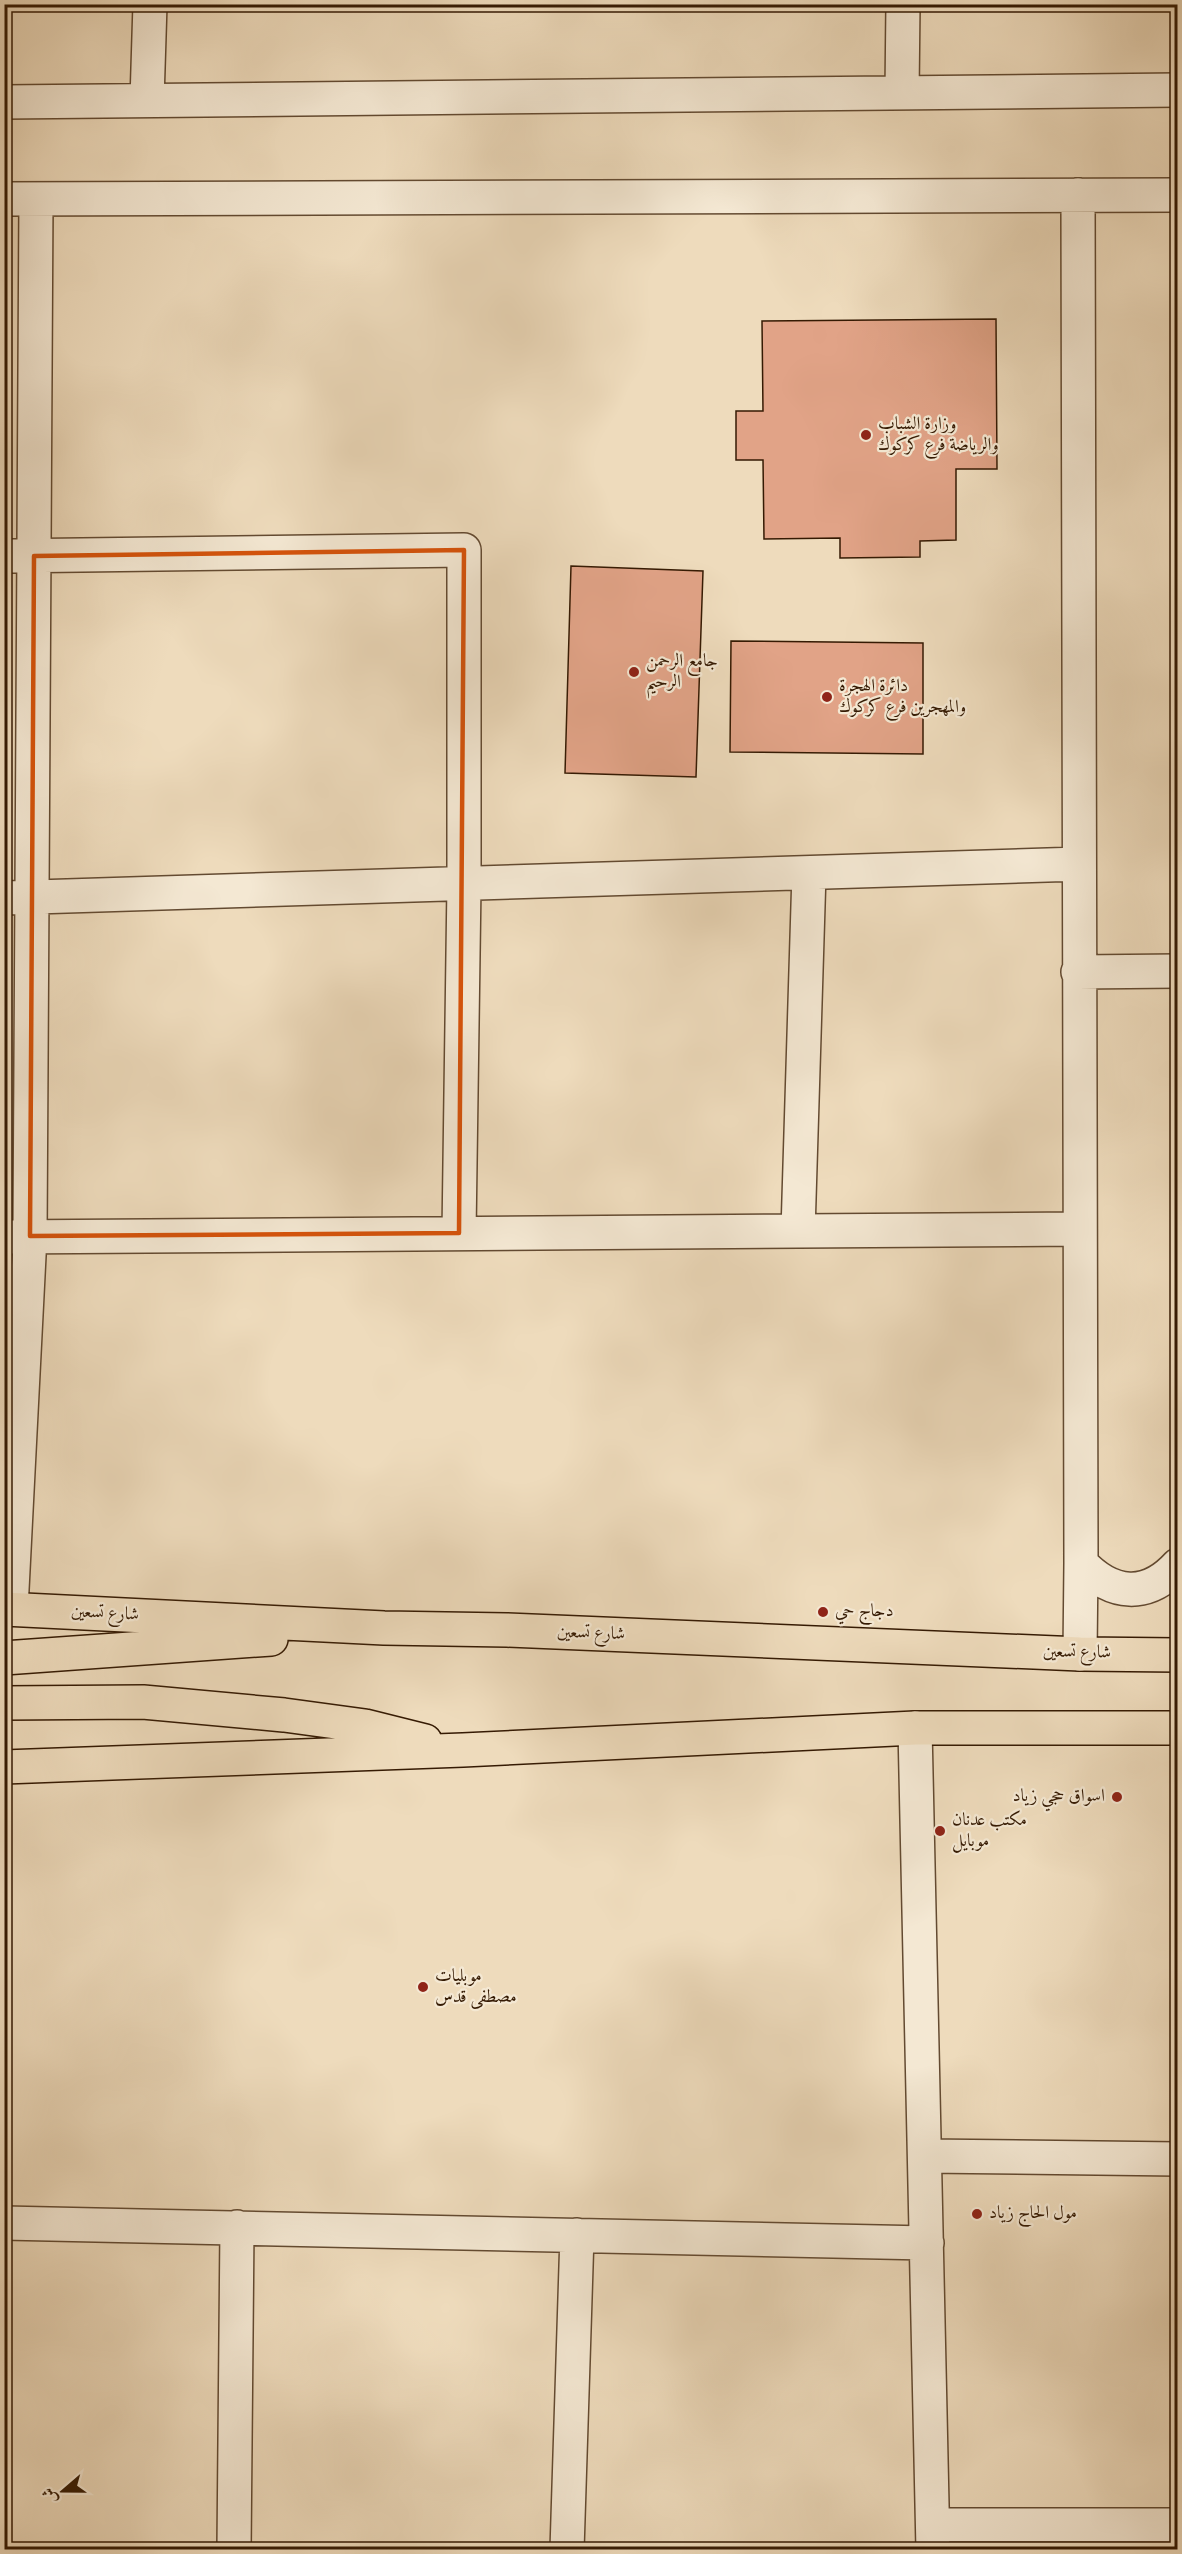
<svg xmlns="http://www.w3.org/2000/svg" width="1182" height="2554" viewBox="0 0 1182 2554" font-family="'Sorts Mill Goudy',Amiri,serif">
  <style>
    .building { fill: #e1a387; stroke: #351a03; stroke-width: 1.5 }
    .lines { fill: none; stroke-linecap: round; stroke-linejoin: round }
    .minor-casing { stroke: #634a31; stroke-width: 36 }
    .major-casing { stroke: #351a03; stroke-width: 36 }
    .minor { stroke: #f4e8d3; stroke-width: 33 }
    .major { stroke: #eedbbc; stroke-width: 33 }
    .marked { fill: none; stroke: #d6530b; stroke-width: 4.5; stroke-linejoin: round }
    .poi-dot { fill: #8f2418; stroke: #f4e8d3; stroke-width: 2 }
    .labels { text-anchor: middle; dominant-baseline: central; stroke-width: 4.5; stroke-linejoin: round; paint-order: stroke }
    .poi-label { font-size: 18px; fill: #351a03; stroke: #f4e8d3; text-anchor: start }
    .street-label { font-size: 18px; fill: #351a03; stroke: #f4e8d3 }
  </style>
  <rect width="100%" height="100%" fill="#eedbbc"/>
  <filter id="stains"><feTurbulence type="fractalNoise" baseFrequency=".00333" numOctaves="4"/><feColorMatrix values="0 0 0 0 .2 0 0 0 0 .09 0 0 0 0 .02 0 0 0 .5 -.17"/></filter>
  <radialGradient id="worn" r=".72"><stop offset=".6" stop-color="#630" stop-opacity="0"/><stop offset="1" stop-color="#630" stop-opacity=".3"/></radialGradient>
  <path class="building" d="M 996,319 L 997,469 L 956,469 L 956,540 L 920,541 L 920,557 L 840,558 L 840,538 L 764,539 L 763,460 L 736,460 L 736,411 L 763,411 L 762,321 Z
    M 571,566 L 703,571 L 696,777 L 565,773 Z
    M 731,641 L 923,643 L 923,754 L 730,752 Z"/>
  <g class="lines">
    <g class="minor-casing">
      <path id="minor" d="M 902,93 L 903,4
        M 147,100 L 150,4
        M 4,102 L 1178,90
        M 1078,195 L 1081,1563 L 1080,1654
        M 4,199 L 1178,195
        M 4,556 L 464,550 L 464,884 L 459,1233
        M 4,898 L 1079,864
        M 1078,972 L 1178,971
        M 798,1231 L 809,873
        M 4,1237 L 1080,1229
        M 1081,1563 C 1112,1596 1147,1599 1178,1565
        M 11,1609 L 30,1236 L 36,199
        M 915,1728 L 933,2550
        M 925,2156 L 1178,2159
        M 4,2223 L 927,2243
        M 933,2525 L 1178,2525
        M 234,2550 L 237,2227
        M 567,2550 L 577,2235"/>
    </g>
    <g class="major-casing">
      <path id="major" d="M 4,1609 L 384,1628 L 507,1630 L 1080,1654 L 1178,1655
        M 4,1658 L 271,1639
        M 4,1703 L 143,1702 L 284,1715 L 365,1726 L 425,1741
        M 4,1767 L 463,1750 L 915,1728 L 1178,1728"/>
    </g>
    <use href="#minor" class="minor"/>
    <use href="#major" class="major"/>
  </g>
  <path class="marked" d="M 464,550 L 459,1233 L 30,1236 L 34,556 Z"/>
  <g class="poi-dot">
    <circle cx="866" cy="435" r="6"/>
    <circle cx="634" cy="672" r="6"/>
    <circle cx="827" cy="697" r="6"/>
    <circle cx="823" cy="1612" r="6"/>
    <circle cx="1117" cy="1797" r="6"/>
    <circle cx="940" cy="1831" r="6"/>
    <circle cx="423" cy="1987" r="6"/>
    <circle cx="977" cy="2214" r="6"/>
  </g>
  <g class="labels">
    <g class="poi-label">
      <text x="878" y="425">وزارة الشباب<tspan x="878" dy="21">والرياضة فرع كركوك</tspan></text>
      <text x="646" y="662">جامع الرحمن<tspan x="646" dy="21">الرحيم</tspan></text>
      <text x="839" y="687">دائرة الهجرة<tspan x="839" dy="21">والمهجرين فرع كركوك</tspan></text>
      <text x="835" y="1612">دجاج حي</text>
      <text x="1105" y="1797" text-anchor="end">اسواق حجي زياد</text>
      <text x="952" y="1821">مكتب عدنان<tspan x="952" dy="21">موبايل</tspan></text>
      <text x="435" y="1977">موبليات<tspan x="435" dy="21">مصطفى قدس</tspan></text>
      <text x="989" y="2214">مول الحاج زياد</text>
    </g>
    <g class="street-label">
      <text transform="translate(105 1614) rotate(3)">شارع تسعين</text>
      <text transform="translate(591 1634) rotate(2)">شارع تسعين</text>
      <text transform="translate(1077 1653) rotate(1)">شارع تسعين</text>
    </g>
  </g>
  <rect width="1182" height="2554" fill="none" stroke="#eedbbc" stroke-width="24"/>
  <rect x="6" y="6" width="1170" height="2542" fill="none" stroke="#351a03" stroke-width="3"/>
  <rect x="12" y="12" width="1158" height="2530" fill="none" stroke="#351a03" stroke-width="1.5"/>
  <g transform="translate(63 2491) rotate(250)" stroke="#f4e8d3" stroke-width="4.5" paint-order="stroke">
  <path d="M0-4.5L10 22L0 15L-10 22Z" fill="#351a03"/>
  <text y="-9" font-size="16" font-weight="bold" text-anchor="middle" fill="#351a03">ش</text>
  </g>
  <rect width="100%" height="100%" filter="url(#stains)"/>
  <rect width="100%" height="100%" fill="url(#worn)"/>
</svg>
